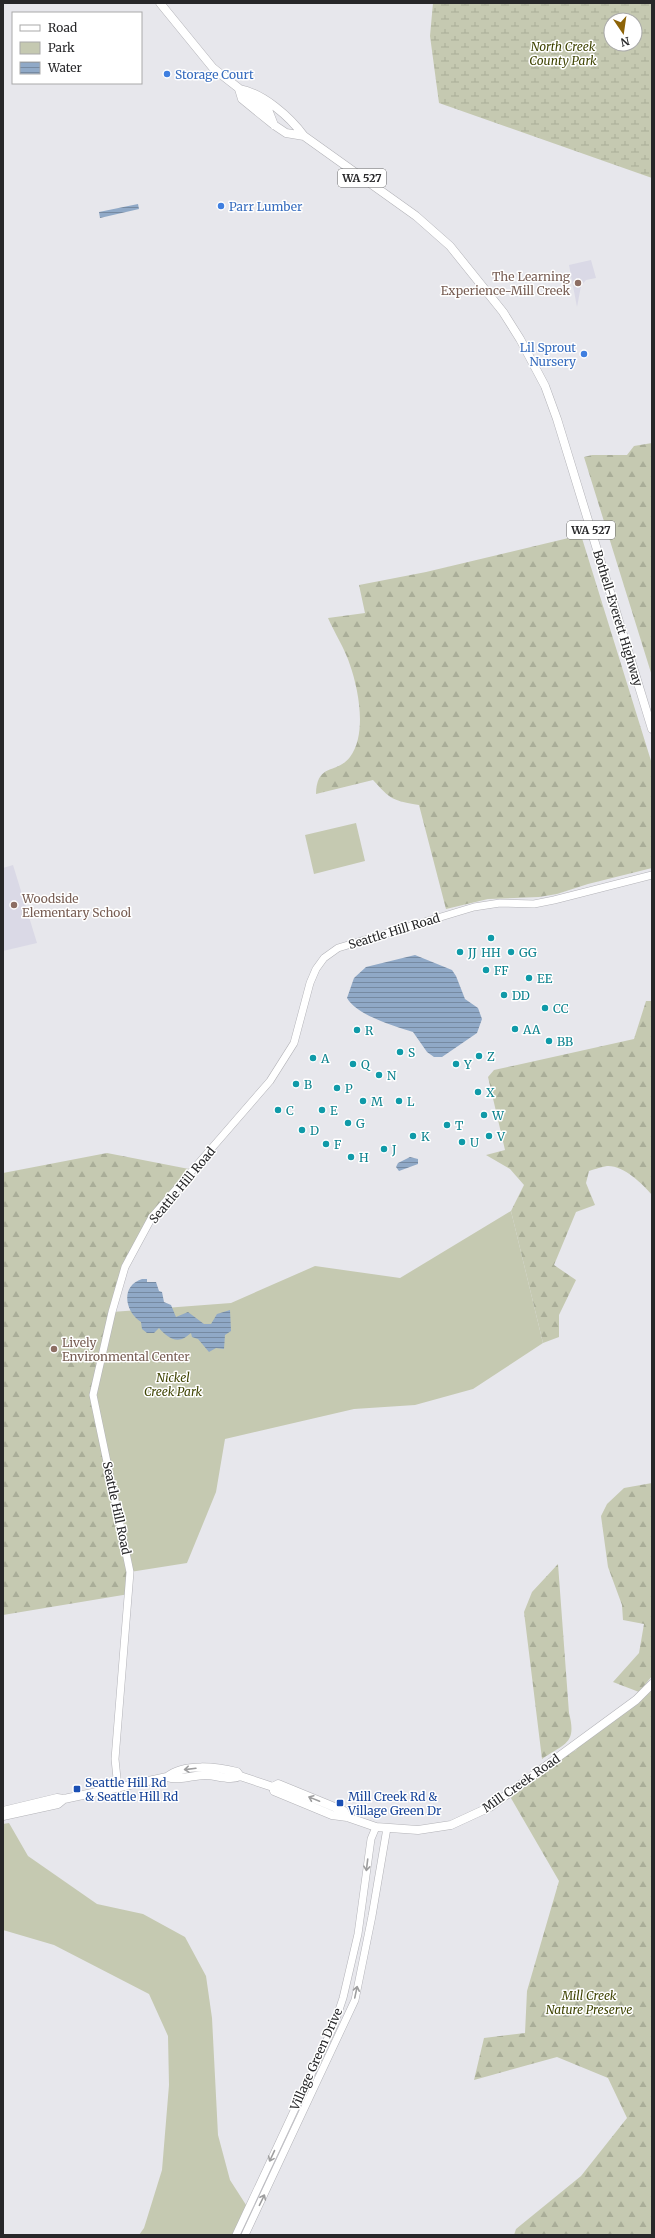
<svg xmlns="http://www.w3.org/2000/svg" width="655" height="2238" viewBox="0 0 655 2238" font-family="Merriweather,serif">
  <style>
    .built { fill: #dad9e6 }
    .green { fill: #c5c9b1 }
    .forest { fill: url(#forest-firs) }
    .wetland { fill: url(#wetland-marsh); fill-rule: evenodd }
    .water { fill: url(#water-rules) }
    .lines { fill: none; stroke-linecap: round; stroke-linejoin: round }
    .minor-casing { stroke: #b3b3b8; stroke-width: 8 }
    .major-casing { stroke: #b3b3b8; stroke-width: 9 }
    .minor { stroke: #fff; stroke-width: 7 }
    .major { stroke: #fff; stroke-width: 8 }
    .oneway { stroke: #9e9e9f }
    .shop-dot { fill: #3f7fe0; stroke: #fff; stroke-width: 1.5 }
    .education-dot { fill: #8d6e63; stroke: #fff; stroke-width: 1.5 }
    .culture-dot { fill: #0f9aa8; stroke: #fff; stroke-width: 1.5 }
    .transit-dot { fill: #1a4fb4; stroke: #fff; stroke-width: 1.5 }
    .labels { text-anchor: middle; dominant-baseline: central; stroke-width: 3; stroke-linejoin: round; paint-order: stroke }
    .shield { fill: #fff; stroke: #686869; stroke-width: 1 }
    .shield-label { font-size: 11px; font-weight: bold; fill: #272729 }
    .park-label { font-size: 12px; font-style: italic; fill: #404504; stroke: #fff }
    .shop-label { font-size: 12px; fill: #366cbe; stroke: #fff; text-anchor: start }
    .education-label { font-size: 12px; fill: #785e54; stroke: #fff; text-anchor: start }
    .street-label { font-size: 12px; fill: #272729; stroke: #fff }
    .culture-label { font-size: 12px; fill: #0d838f; stroke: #fff; text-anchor: start }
    .transit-label { font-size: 12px; fill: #164399; stroke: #fff; text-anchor: start }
  </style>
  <defs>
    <pattern id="forest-firs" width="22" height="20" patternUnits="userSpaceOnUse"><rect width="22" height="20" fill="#c5c9b1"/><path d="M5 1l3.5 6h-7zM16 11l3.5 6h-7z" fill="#a9ad98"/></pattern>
    <pattern id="wetland-marsh" width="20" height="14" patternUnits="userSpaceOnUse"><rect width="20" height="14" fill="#c5c9b1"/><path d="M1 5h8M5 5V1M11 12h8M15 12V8" fill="none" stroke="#a9ad98"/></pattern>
    <pattern id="water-rules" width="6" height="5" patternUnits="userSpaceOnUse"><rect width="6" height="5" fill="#90a9c7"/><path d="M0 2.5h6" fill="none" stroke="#768aa2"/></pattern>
  </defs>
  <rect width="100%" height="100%" fill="#e7e7ec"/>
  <path class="built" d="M 591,260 L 596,278 L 586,280 L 581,286 L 577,307 L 569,265 Z
    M 13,865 L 37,943 L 3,951 L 3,868 Z"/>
  <path class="green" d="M 356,823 L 365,861 L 314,874 L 305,835 Z
    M 511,1211 L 543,1343 L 473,1389 L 415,1405 L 354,1409 L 225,1439 L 216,1492 L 187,1563 L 130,1572 L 93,1395 L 112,1312 L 231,1303 L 315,1266 L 400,1278 Z
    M 9,1823 L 28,1856 L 97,1904 L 143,1914 L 185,1937 L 206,1976 L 212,2018 L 218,2135 L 230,2180 L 248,2208 L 236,2235 L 139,2235 L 144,2228 L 162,2170 L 169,2085 L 168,2036 L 149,1994 L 54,1945 L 3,1930 L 3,1824 Z"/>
  <path class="forest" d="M 652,443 L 652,676 L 584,457 L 592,455 L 627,455 L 634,446 Z
    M 581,535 L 652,764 L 652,868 L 588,884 L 557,894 L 539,897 L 488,899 L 446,909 L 419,805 C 393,801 390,799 373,780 L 316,794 C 317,762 336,775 350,757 C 367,734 359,691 350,665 C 345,649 335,634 328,618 L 365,613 L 359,585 L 426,572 Z
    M 646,1001 L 652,1001 L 652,1195 C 643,1184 623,1165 607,1166 C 601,1167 595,1169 589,1171 L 586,1183 L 595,1205 L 576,1212 L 554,1265 L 576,1280 L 559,1315 L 559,1337 L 543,1343 L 511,1211 L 524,1185 L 510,1169 L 486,1155 L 505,1150 L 488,1077 L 494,1070 L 634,1039 Z
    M 107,1153 L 194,1170 L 152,1217 L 125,1267 L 93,1395 L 130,1572 L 129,1594 L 3,1615 L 3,1173 Z
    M 652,1483 L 652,1676 L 639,1692 L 613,1682 L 639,1653 L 644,1624 L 623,1620 L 622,1605 L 608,1567 L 601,1516 L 607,1504 L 624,1488 Z
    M 558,1564 L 569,1713 C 577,1744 565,1743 542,1759 L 524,1612 L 532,1592 Z
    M 652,1684 L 652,2235 L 514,2235 L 516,2229 L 581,2176 L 627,2118 L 608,2078 L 557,2057 L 474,2080 L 484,2038 L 525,2033 L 527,1991 L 559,1881 L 508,1793 L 543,1767 L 576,1750 L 580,1741 Z"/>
  <path class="wetland" d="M 433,3 L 652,3 L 652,178 L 439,103 L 430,36 ZM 611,20 L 635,20 L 635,44 L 611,44 Z"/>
  <path class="water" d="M 138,204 L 139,209 L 100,218 L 99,212 Z
    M 415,955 L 452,970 L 456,976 L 465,999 L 478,1008 L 482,1019 L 477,1033 L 442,1057 L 434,1057 L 427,1052 L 413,1032 C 393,1026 357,1015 347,998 L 354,978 L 366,967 Z
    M 410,1157 L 418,1159 L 418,1164 L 399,1171 L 396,1167 L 398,1163 Z
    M 142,1279 L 147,1279 L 147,1282 L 156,1282 L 159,1291 L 162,1292 L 164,1302 L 171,1305 L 176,1317 L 188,1312 L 204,1324 L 211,1324 L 217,1314 L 230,1310 L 231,1331 L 225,1335 L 224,1349 L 216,1348 L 209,1352 L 198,1339 L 192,1337 L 191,1333 C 188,1335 185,1338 182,1339 C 173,1342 165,1335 159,1328 L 154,1333 L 147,1333 L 142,1329 L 141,1322 C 125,1312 120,1286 142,1279 Z"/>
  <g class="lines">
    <g class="minor-casing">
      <path id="minor" d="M 118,1788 L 115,1759 L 130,1572 L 93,1395 L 112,1312 L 125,1267 L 152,1217 L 270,1081 L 294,1043 L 310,983 L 316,969 L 324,958 L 338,948 L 474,907 L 500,903 L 534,904 L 554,900 L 652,875
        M 236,2235 L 334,2025 L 343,1998 L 358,1934 L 371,1839 L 376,1827
        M 245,2235 L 355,2000 L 372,1916 L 387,1828"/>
    </g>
    <g class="major-casing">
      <path id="major" d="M 160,3 L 213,68 L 269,112 L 274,125
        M 239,89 C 263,93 290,117 304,136 L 416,216 L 450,246 L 503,312 L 520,339 L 545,386 L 557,419 L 652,729
        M 239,89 L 242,99 L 274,125 L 286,133 L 304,136
        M 167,1777 C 179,1781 193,1775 205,1775 C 216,1775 231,1781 240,1776
        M 273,1787 L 278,1784 L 344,1811 L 347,1817
        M 3,1811 L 57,1798 L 64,1799 L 167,1777 C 184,1763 217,1767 237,1772 L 240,1776 L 273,1787 L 274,1791 L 332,1815 L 347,1817 L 376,1827 L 418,1830 L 451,1825 L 490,1807 L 636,1700 L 652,1684
        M 3,1816 L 58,1804 L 64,1799"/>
    </g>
    <use href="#minor" class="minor"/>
    <use href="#major" class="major"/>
  </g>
  <defs><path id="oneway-shaft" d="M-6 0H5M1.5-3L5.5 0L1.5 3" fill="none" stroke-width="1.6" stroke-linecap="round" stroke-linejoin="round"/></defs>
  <g class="oneway">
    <use href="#oneway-shaft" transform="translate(190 1769) rotate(173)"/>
    <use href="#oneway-shaft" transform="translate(314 1799) rotate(-158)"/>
    <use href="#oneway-shaft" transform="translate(367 1865) rotate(97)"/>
    <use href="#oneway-shaft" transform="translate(356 1992) rotate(-78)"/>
    <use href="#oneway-shaft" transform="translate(272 2156) rotate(115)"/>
    <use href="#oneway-shaft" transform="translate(262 2200) rotate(-64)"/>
  </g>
  <g class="shop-dot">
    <circle cx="167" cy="74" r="4"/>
    <circle cx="221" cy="206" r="4"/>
    <circle cx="584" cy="354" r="4"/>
  </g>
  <g class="education-dot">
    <circle cx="578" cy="283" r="4"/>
    <circle cx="14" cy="905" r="4"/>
    <circle cx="54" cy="1349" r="4"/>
  </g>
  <g class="culture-dot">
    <circle cx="491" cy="938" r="4"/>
    <circle cx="460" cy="952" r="4"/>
    <circle cx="511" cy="952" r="4"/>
    <circle cx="486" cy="970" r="4"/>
    <circle cx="529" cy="978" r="4"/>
    <circle cx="504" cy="995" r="4"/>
    <circle cx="545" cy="1008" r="4"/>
    <circle cx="515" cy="1029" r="4"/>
    <circle cx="357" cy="1030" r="4"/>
    <circle cx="549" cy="1041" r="4"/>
    <circle cx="400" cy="1052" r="4"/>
    <circle cx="479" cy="1056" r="4"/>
    <circle cx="313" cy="1058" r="4"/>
    <circle cx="353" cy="1064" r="4"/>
    <circle cx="456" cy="1064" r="4"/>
    <circle cx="379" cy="1075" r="4"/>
    <circle cx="296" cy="1084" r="4"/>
    <circle cx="337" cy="1088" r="4"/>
    <circle cx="478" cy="1092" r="4"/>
    <circle cx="363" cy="1101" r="4"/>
    <circle cx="399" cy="1101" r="4"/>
    <circle cx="278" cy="1110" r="4"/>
    <circle cx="322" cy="1110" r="4"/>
    <circle cx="484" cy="1115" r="4"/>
    <circle cx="348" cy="1123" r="4"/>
    <circle cx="447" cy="1125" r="4"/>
    <circle cx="302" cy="1130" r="4"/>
    <circle cx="413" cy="1136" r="4"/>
    <circle cx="489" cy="1136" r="4"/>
    <circle cx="462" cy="1142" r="4"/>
    <circle cx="326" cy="1144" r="4"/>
    <circle cx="384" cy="1149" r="4"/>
    <circle cx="351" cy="1157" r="4"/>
  </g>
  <g class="transit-dot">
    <rect x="73" y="1785" width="8" height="8" rx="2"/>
    <rect x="336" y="1799" width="8" height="8" rx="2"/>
  </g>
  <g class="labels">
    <g class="shield">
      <rect x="338" y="169" width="48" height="18" rx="3"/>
      <rect x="567" y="521" width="48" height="18" rx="3"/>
    </g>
    <g class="shield-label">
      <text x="362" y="178">WA 527</text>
      <text x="591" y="530">WA 527</text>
    </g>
    <g class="park-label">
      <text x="563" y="46">North Creek<tspan x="563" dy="14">County Park</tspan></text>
      <text x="173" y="1377">Nickel<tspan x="173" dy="14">Creek Park</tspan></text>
      <text x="589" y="1995">Mill Creek<tspan x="589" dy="14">Nature Preserve</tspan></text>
    </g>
    <g class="shop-label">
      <text x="175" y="74">Storage Court</text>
      <text x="229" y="206">Parr Lumber</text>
      <text x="576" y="347" text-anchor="end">Lil Sprout<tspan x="576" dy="14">Nursery</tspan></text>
    </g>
    <g class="education-label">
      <text x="570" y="276" text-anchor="end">The Learning<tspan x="570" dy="14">Experience-Mill Creek</tspan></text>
      <text x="22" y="898">Woodside<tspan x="22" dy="14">Elementary School</tspan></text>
      <text x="62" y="1342">Lively<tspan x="62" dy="14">Environmental Center</tspan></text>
    </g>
    <g class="street-label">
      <text transform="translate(618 618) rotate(73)">Bothell-Everett Highway</text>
      <text transform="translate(394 931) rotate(-17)">Seattle Hill Road</text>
      <text transform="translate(182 1185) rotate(-50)">Seattle Hill Road</text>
      <text transform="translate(117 1508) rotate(78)">Seattle Hill Road</text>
      <text transform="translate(521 1783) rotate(-35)">Mill Creek Road</text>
      <text transform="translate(316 2059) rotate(-66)">Village Green Drive</text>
    </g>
    <g class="culture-label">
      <text x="468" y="952">JJ</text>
      <text x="491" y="952" text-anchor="middle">HH</text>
      <text x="519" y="952">GG</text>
      <text x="494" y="970">FF</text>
      <text x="537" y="978">EE</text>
      <text x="512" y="995">DD</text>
      <text x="553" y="1008">CC</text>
      <text x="523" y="1029">AA</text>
      <text x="365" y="1030">R</text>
      <text x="557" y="1041">BB</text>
      <text x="408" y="1052">S</text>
      <text x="487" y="1056">Z</text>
      <text x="321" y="1058">A</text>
      <text x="361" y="1064">Q</text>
      <text x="464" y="1064">Y</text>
      <text x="387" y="1075">N</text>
      <text x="304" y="1084">B</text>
      <text x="345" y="1088">P</text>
      <text x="486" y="1092">X</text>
      <text x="371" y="1101">M</text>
      <text x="407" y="1101">L</text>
      <text x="286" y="1110">C</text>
      <text x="330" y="1110">E</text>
      <text x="492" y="1115">W</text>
      <text x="356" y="1123">G</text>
      <text x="455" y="1125">T</text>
      <text x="310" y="1130">D</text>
      <text x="421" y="1136">K</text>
      <text x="497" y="1136">V</text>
      <text x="470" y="1142">U</text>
      <text x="334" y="1144">F</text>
      <text x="392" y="1149">J</text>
      <text x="359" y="1157">H</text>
    </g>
    <g class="transit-label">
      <text x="85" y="1782">Seattle Hill Rd<tspan x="85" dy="14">&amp; Seattle Hill Rd</tspan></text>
      <text x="348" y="1796">Mill Creek Rd &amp;<tspan x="348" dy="14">Village Green Dr</tspan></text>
    </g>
  </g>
  <rect width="655" height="2238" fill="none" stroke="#272729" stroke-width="8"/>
  <rect x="12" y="12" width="130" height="72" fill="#ffffff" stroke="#a9a9a9"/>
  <rect x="20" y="25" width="20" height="6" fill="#ffffff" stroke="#a9a9a9"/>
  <text x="48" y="32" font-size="12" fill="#272729">Road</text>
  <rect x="20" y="42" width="20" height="12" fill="#c5c9b1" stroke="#a9a9a9"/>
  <text x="48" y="52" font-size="12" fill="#272729">Park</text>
  <rect x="20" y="62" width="20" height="12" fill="url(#water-rules)" stroke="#a9a9a9"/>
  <text x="48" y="72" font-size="12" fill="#272729">Water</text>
  <g transform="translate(623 32) rotate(167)"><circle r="19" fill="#ffffff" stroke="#a9a9a9"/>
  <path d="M0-3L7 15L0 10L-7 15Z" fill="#8d6307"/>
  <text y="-6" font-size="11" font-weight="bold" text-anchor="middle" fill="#272729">N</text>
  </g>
</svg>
